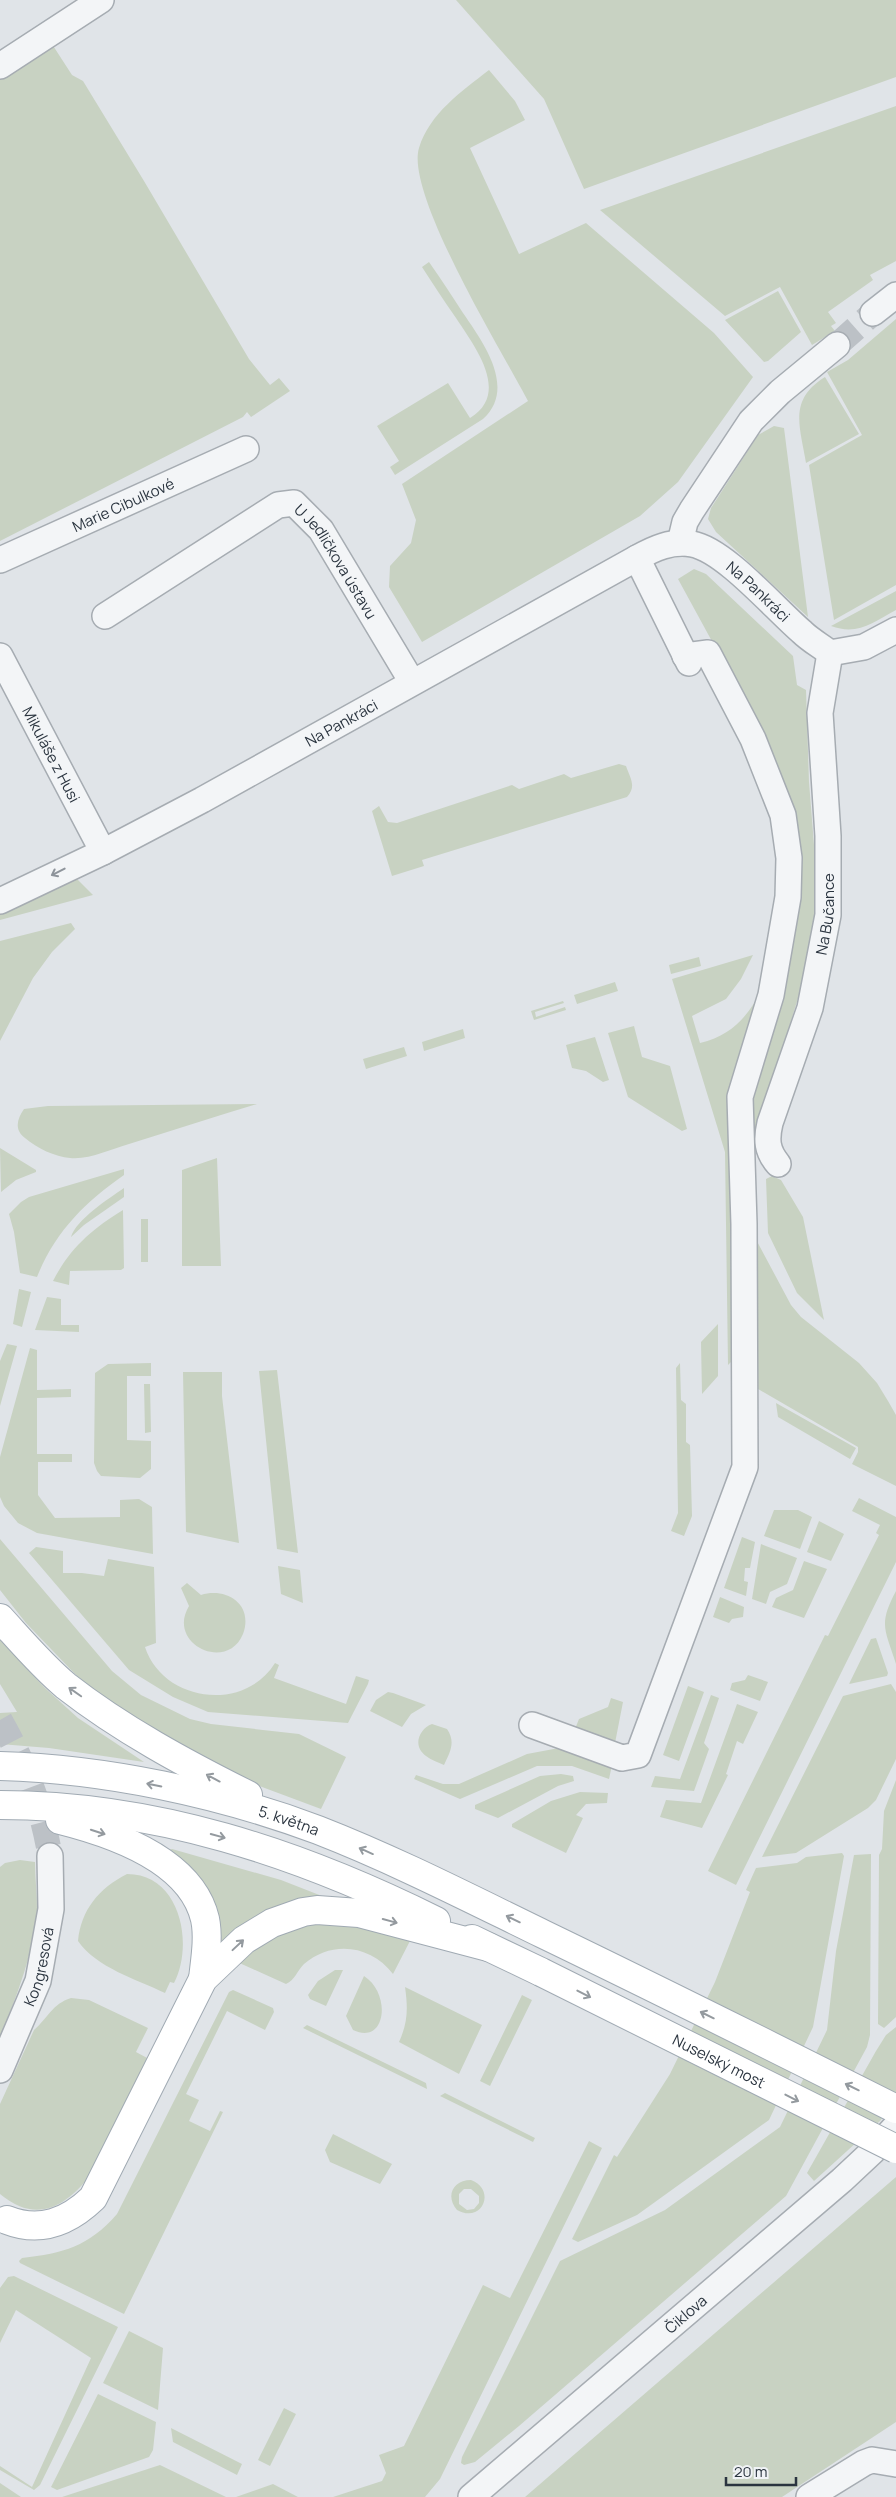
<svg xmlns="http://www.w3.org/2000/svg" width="896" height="2497" viewBox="0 0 896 2497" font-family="Manrope,sans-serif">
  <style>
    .green { fill: #c8d2c2; fill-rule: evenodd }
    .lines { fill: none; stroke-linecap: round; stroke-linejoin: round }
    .minor-tunnel { stroke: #bcc1c6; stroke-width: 25; stroke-dasharray: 25 12; stroke-linecap: butt }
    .minor-casing { stroke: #a6acb2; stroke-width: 28 }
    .major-casing { stroke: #a0aab3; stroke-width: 30 }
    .minor { stroke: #f3f5f7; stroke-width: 25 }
    .major { stroke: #fff; stroke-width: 28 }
    .rail-casing { stroke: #7b8691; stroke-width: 5.5 }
    .rail { stroke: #f0f3f6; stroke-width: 4; stroke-dasharray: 11; stroke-linecap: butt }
    .major-bridge-casing { stroke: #a0aab3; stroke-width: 30; stroke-linecap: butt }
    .major-bridge { stroke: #fff; stroke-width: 28 }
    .oneway { stroke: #8e949b }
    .oneway2 { stroke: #949a9f }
    .labels { text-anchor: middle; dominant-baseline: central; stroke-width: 5; stroke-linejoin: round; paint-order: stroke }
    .street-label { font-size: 15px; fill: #2a343f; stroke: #f0f3f6 }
  </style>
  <rect width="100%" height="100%" fill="#e0e4e8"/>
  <path class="green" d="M 456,0 L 896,0 L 896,77 L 584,189 L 544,99 Z
    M 50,41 L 72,75 L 83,81 L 144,181 L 249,359 L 270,385 L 279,378 L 290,391 L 251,417 L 247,412 L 243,417 L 0,541 L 0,77 Z
    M 489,70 L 515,101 L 525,120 L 470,148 L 519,254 L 586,223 L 714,333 L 753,377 L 678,482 L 640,516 L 422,642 L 389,587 L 390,566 L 411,543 L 416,520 L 402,484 L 528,401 C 503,353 405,194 419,148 C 430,113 461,92 489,70 Z
    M 896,106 L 896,261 L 870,275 L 873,280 L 828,312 L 836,323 L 831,326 L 835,331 L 812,345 L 780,287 L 725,316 L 600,210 Z
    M 429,262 C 441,279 452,296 463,313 C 483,342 517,388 483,419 L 395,475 L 390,467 L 399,461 L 377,426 L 448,383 L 470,418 C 511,393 475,347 456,318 C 444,301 433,284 422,267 Z
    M 778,291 L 801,332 L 768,361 L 764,362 L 725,320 Z
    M 896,319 L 896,585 L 834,620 L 809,465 L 862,435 L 827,372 L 848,360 Z
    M 825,377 L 859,434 L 806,463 C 800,426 788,400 825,377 Z
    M 774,426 L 784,428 L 808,617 L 716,532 L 708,519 L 711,508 L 758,435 Z
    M 694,569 L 706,574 L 793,656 L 797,685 L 806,690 L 809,782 L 817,882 L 815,914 L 803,982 L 757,1131 L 750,1131 L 747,1103 L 794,907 L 744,700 L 678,579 Z
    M 896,591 L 896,610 C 873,622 858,636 831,626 Z
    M 619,764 L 626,766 C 630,778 637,786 627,797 L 422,860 L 424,866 L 392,876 L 372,811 L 379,806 L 388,822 L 397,823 L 512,785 L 519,789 L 564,774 L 571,778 Z
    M 74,876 L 93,895 L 0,920 L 0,912 Z
    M 71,923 L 75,929 L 52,952 L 33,978 L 0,1041 L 0,941 Z
    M 753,955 L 741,979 L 726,999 L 692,1016 L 700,1043 C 737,1034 750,1012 767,981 L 757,1022 L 736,1357 L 728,1365 L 725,1152 L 672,979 Z
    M 699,957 L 701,966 L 671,974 L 669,965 Z
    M 615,982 L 618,991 L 577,1004 L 574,995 Z
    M 563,1001 L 564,1003 L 535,1012 L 536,1017 L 565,1007 L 566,1010 L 534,1020 L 531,1011 Z
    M 634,1026 L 642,1057 L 670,1066 L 687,1129 L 682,1131 L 628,1097 L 608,1033 Z
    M 463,1029 L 465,1038 L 424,1051 L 422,1042 Z
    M 595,1037 L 609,1080 L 603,1082 L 586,1071 L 572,1068 L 566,1045 Z
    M 404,1047 L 407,1056 L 366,1069 L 363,1059 Z
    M 257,1104 C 214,1117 172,1131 129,1144 C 111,1149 89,1160 70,1158 C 55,1157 37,1148 25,1138 C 14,1130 17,1119 24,1109 L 48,1106 Z
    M 0,1148 L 36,1170 L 36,1172 L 16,1180 L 1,1192 Z
    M 217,1158 L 221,1266 L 182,1266 L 182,1170 Z
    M 124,1169 L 124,1175 C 85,1202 55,1232 37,1277 L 20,1273 L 14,1232 L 9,1214 L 21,1202 L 29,1197 Z
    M 772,1176 L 781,1180 L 803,1217 L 824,1320 L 797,1293 L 768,1233 L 766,1179 Z
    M 124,1188 L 124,1197 L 84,1225 L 71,1237 C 76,1220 108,1199 124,1188 Z
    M 123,1210 L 124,1268 L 121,1270 L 70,1271 L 69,1285 L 53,1281 C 70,1248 92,1229 123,1210 Z
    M 141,1219 L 148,1219 L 148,1262 L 141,1262 Z
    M 752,1232 L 791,1305 L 801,1317 L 859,1363 L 877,1383 L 888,1401 L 896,1415 L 896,1486 L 852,1464 L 858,1452 L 858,1447 L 753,1386 Z
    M 19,1289 L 31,1292 L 22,1327 L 13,1324 Z
    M 47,1297 L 61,1299 L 61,1325 L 79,1325 L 79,1332 L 35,1330 Z
    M 718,1324 L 718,1376 L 702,1394 L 701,1342 Z
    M 7,1344 L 17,1346 L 0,1406 L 0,1361 Z
    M 30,1348 L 37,1350 L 37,1390 L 71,1389 L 71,1397 L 37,1398 L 37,1454 L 72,1454 L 72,1462 L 38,1462 L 38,1495 L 55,1518 L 120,1517 L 120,1500 L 139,1499 L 152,1507 L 153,1554 L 37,1533 L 18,1523 L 4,1506 L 0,1497 L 0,1457 Z
    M 151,1363 L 151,1376 L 127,1376 L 127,1440 L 151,1441 L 151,1469 L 140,1478 L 101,1476 L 97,1471 L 94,1463 L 95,1373 L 108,1364 Z
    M 680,1363 L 681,1400 L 686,1404 L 686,1442 L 690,1445 L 692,1516 L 684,1536 L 671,1531 L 678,1513 L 676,1368 Z
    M 277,1370 L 298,1553 L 277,1549 L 259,1371 Z
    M 183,1372 L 222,1372 L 222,1396 L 239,1543 L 186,1532 Z
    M 144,1384 L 150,1384 L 151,1432 L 145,1433 Z
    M 776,1403 L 856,1448 L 850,1459 L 778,1417 Z
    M 859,1498 L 896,1517 L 896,1562 L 736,1885 L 708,1871 L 825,1635 L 828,1636 L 879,1535 L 876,1533 L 880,1525 L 852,1511 Z
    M 774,1510 L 798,1510 L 812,1517 L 800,1549 L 764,1536 Z
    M 819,1521 L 844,1534 L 831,1561 L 807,1552 Z
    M 742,1537 L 755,1542 L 750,1568 L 745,1568 L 744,1581 L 748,1582 L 746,1596 L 724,1588 Z
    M 0,1539 L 112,1671 L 141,1695 L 190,1719 L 211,1724 L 299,1734 L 346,1757 L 321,1809 L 230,1775 L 100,1696 L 75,1674 L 26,1623 L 0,1590 Z
    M 761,1544 L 797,1558 L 787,1584 L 770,1592 L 766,1604 L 752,1599 Z
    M 36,1547 L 63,1551 L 63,1573 L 82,1573 L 104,1576 L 108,1559 L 154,1567 L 156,1643 L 145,1647 C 163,1702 244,1713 275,1663 L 279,1665 L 274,1678 L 346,1704 L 356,1676 L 369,1680 L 368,1684 L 348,1723 L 208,1712 L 173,1697 L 129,1670 L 29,1553 Z
    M 804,1561 L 827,1569 L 804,1618 L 772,1607 L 776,1598 L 793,1590 Z
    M 278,1566 L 300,1570 L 303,1603 L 281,1594 Z
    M 187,1583 L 201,1595 C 226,1587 254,1604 243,1634 C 227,1673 166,1644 189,1606 L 181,1588 Z
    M 896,1591 L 896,1664 C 885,1629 878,1625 896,1591 Z
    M 720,1597 L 744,1607 L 743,1617 L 732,1619 L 729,1623 L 713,1617 Z
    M 876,1638 L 888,1673 L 887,1676 L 849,1684 L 871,1639 Z
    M 0,1640 L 45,1688 L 78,1718 L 144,1762 L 49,1748 L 0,1744 L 0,1713 L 17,1712 L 0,1684 Z
    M 748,1675 L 768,1682 L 760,1701 L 730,1690 L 732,1683 L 745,1680 Z
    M 891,1684 L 896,1692 L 896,1759 L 876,1800 L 868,1808 L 796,1853 L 762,1857 L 843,1696 Z
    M 688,1686 L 704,1692 L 679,1761 L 663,1755 Z
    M 388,1692 L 393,1693 L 426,1705 L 411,1714 L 402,1727 L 370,1711 L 376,1700 Z
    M 711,1695 L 719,1698 L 704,1743 L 709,1749 L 694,1791 L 651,1787 L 655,1776 L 680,1779 Z
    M 611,1698 L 623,1702 L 615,1743 L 575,1729 L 579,1719 L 608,1707 Z
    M 737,1704 L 758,1712 L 743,1744 L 737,1741 L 726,1774 L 728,1775 L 702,1828 L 660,1817 L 666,1800 L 701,1803 Z
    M 432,1724 L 447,1729 C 456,1742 450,1752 444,1765 C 438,1762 431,1760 426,1756 C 412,1746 419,1729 432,1724 Z
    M 559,1748 L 612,1765 L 609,1779 L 572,1766 L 537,1766 L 460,1799 L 414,1779 L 416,1775 L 443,1784 L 459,1784 L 527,1754 Z
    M 561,1774 L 573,1776 L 574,1781 L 558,1786 L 498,1818 L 475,1809 L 475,1805 L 540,1776 Z
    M 896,1780 L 896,2017 L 884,2028 L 878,2024 L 879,1855 L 882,1849 L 884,1811 Z
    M 580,1792 L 608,1793 L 607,1803 L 586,1804 L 576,1815 L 583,1818 L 566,1853 L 512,1827 L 512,1824 L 551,1801 Z
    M 172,1849 L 281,1880 L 327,1898 L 221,1951 L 170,1854 L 169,1850 Z
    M 842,1853 L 844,1856 L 813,2027 L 769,2120 L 637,2215 L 578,2242 L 572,2239 L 614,2155 L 617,2157 L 670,2074 L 715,1982 L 750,1892 L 746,1890 L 756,1868 L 797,1863 L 806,1857 Z
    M 871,1854 L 870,2035 L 867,2047 L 786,2196 L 519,2426 L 475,2462 L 464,2465 L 461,2463 L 462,2457 L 560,2261 L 665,2210 L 780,2127 L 827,2030 L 836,1951 L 854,1855 Z
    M 20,1860 L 35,1862 C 35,1877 37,1894 37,1909 C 35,1948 16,2000 0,2036 L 0,1867 L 5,1863 Z
    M 127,1874 C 181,1874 194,1945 174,1983 L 170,1982 L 165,1993 C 136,1979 97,1968 78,1941 C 81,1910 99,1888 127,1874 Z
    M 339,1919 L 411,1939 L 393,1974 C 371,1945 332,1940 304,1964 C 297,1971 295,1980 286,1984 L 235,1961 L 287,1926 Z
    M 335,1970 L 343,1970 L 326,2006 L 310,1999 L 308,1995 L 318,1981 Z
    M 364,1976 C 392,1994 386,2046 353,2030 L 346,2016 Z
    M 405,1987 L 482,2025 L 459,2074 L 399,2042 C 408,2022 408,2008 405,1987 Z
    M 233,1990 L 273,2008 L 274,2012 L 265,2030 L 227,2011 L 186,2094 L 199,2100 L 189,2121 L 210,2131 L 220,2111 L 223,2112 L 124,2314 L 20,2263 L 19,2261 L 22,2258 C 64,2253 88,2247 117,2214 L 229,1992 Z
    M 522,1995 L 532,2000 L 490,2086 L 480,2081 Z
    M 71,1998 L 89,2000 L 148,2028 L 136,2052 L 149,2059 L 92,2173 C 67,2206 37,2225 0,2194 L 0,2104 L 34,2030 C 48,2018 52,2004 71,1998 Z
    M 307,2025 L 426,2083 L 427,2089 L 303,2028 Z
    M 896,2027 L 896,2099 L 880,2121 L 814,2181 L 807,2173 L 876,2051 L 886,2035 Z
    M 445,2093 L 535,2138 L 533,2142 L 440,2096 Z
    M 333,2134 L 392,2164 L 380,2184 L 330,2162 L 325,2150 Z
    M 589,2141 L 602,2148 L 440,2479 L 425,2497 L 333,2497 L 382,2481 L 386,2473 L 379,2455 L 404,2446 L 483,2285 L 510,2298 Z
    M 896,2177 L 896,2422 L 782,2497 L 525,2497 Z
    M 471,2180 C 497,2190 482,2224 457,2210 C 445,2196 453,2180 471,2180 ZM 464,2189 L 471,2189 L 479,2196 L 479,2203 L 474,2209 L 467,2210 L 459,2204 L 459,2194 Z
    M 14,2276 L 118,2327 L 40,2485 L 34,2490 L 0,2470 L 0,2466 L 32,2487 L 91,2358 L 16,2310 L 0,2343 L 0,2288 L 8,2277 Z
    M 129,2331 L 163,2348 L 158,2410 L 103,2383 Z
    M 98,2394 L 156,2422 L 153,2450 L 149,2457 L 57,2490 L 51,2487 Z
    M 284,2408 L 296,2414 L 270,2466 L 258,2460 Z
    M 171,2428 L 242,2464 L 237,2475 L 173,2442 Z
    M 160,2465 L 226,2497 L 62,2497 Z
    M 0,2483 L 21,2497 L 0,2497 Z
    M 273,2484 L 298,2497 L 236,2497 Z"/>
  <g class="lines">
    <path class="minor-tunnel" d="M 837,345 L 873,313
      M 0,1720 C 25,1764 42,1806 50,1856"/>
    <g class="minor-casing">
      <g id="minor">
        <path d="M 0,66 L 101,0"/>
        <path d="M 873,313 L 896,295"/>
        <path d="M 680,543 L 685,522 L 692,510 L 751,421 L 780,392 L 837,345"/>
        <path d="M 637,558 L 689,663"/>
        <path id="s1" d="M 0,560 L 246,449"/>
        <path id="s2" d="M 105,616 L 278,505 L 294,503 L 321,530 L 412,682"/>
        <path d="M 830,653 L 864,647 L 896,630"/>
        <path id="s3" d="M 0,656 L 103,852"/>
        <path id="s4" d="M 0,901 L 103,852 L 202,800 L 637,558 C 653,549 672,540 692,544 C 725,550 775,609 802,632 C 810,640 821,646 830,653"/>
        <path id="s5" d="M 778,1164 C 767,1151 766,1140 770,1123 L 810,1008 L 828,915 L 828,836 L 820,713 L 830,653"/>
        <path d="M 532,1725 L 622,1758 L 638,1755 L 745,1467 L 744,1224 L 740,1097 L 771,995 L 788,897 L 789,858 L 783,815 L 753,739 L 708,653 L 685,656"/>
        <path id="s6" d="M 0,2070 L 38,1981 L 51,1909 L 50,1856"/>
        <path id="s7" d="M 471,2497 L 842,2180 L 873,2151 L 896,2126"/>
        <path d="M 809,2497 L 864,2463 L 872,2460 L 896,2464"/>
      </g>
    </g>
    <g class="major-casing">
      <g id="major">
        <path d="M 0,1618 C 21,1641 42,1666 66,1686 C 121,1729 186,1764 248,1795"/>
        <path id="s8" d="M 0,1766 C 106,1769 219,1793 318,1830 C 395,1860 469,1898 543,1934 C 661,1991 779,2050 896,2109"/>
        <path d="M 0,1805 C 155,1805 299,1853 436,1921"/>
        <path d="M 60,1820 C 112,1833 191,1860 205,1919 C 209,1938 205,1960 203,1979"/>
        <path d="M 472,1939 L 541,1972"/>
        <path d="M 7,2220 C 40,2233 68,2222 93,2198 L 203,1979 L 244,1940 L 272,1923 L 303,1912 L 317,1910 L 359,1913 L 488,1947"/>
      </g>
    </g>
    <use href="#minor" class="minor"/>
    <use href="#major" class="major"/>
    <g class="rail-casing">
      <path id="rail" d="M 684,2032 L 758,2069"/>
    </g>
    <use href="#rail" class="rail"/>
    <g class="major-bridge-casing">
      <g id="major-bridge">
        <path id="s9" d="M 541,1972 L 896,2149"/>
      </g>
    </g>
    <use href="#major-bridge" class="major-bridge"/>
  </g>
  <defs><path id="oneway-shaft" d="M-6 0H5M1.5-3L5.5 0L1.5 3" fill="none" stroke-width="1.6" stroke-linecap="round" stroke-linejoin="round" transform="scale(1.25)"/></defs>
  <use class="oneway" href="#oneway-shaft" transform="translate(58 872) rotate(153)"/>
  <g class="oneway2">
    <use href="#oneway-shaft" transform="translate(75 1692) rotate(-145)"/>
    <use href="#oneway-shaft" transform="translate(213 1778) rotate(-152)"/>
    <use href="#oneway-shaft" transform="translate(154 1785) rotate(-169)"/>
    <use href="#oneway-shaft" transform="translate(98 1832) rotate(18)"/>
    <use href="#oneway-shaft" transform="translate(218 1836) rotate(15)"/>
    <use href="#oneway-shaft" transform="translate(366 1851) rotate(-156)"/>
    <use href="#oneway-shaft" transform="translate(513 1919) rotate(-154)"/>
    <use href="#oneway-shaft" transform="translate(390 1921) rotate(15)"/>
    <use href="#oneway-shaft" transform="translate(238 1945) rotate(-43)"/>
    <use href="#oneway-shaft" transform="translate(584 1994) rotate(27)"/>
    <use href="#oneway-shaft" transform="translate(707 2015) rotate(-154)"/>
    <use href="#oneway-shaft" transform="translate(852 2087) rotate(-154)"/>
    <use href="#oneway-shaft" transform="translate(792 2098) rotate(27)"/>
  </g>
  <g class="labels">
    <g class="street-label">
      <text stroke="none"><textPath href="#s1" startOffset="135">Marie Cibulkové</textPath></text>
      <text stroke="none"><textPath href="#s2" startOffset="294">U Jedličkova ústavu</textPath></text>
      <text stroke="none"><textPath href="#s4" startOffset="864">Na Pankráci</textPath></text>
      <text stroke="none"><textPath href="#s4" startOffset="385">Na Pankráci</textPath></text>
      <text stroke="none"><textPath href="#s3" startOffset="111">Mikuláše z Husi</textPath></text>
      <text stroke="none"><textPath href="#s5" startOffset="261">Na Bučance</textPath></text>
      <text stroke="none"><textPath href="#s8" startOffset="295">5. května</textPath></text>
      <text stroke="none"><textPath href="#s6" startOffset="111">Kongresová</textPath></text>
      <text stroke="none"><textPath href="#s9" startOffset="199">Nuselský most</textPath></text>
      <text stroke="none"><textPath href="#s7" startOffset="282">Čiklova</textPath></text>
    </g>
  </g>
  <path d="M726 2477v8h70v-8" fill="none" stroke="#2a343f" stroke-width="2.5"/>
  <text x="734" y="2477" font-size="15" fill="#2a343f" stroke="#f0f3f6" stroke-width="4" paint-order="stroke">20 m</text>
</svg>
